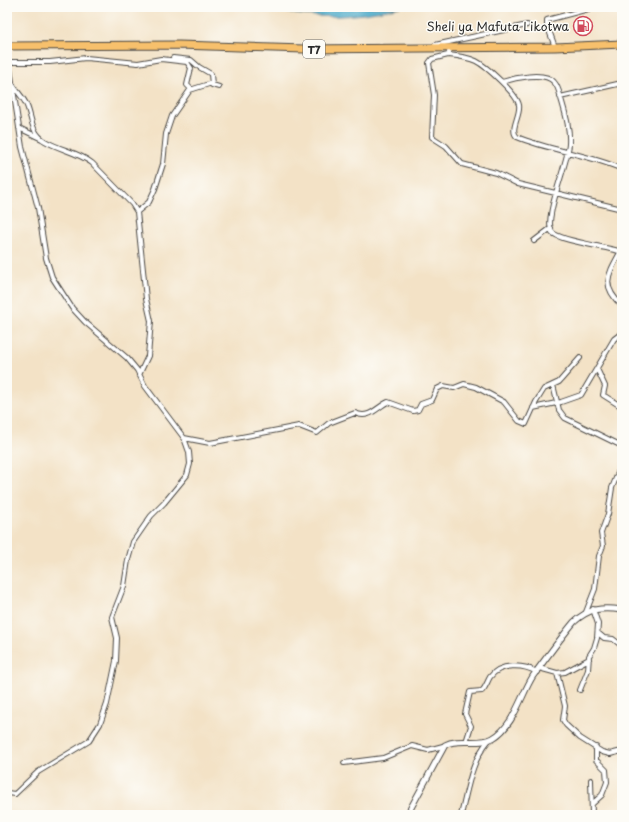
<svg xmlns="http://www.w3.org/2000/svg" width="629" height="822" viewBox="0 0 629 822" font-family="'Playpen Sans',sans-serif">
  <style>
    .water { fill: #48a9c8; stroke: #3a6a7a }
    .lines { fill: none; stroke-linecap: round; stroke-linejoin: round }
    .minor-casing { stroke: #494642; stroke-width: 6 }
    .tertiary-casing { stroke: #494642; stroke-width: 7 }
    .trunk-casing { stroke: #494642; stroke-width: 9 }
    .minor { stroke: #fff; stroke-width: 4 }
    .tertiary { stroke: #fff; stroke-width: 5 }
    .trunk { stroke: #f7c06c; stroke-width: 7 }
    .labels { text-anchor: middle; dominant-baseline: central; stroke-width: 3; stroke-linejoin: round; paint-order: stroke }
    .shield { fill: #fdfcf7; stroke: #6a6a68; stroke-width: 1 }
    .shield-label { font-size: 11px; font-weight: bold; fill: #2b2b2b }
    .poi-label { font-size: 12px; fill: #2b2b2b; stroke: #fdfcf7; text-anchor: end }
  </style>
  <rect width="100%" height="100%" fill="#fdfcf7"/>
  <filter id="ink" filterUnits="userSpaceOnUse"><feTurbulence type="fractalNoise" baseFrequency=".025" numOctaves="2"/><feDisplacementMap in="SourceGraphic" scale="8" xChannelSelector="R" yChannelSelector="G"/><feConvolveMatrix kernelMatrix="1 2 1 2 8 2 1 2 1" color-interpolation-filters="sRGB"/></filter>
  <filter id="wash" filterUnits="userSpaceOnUse"><feTurbulence type="fractalNoise" baseFrequency=".012" numOctaves="4" result="noise"/><feDisplacementMap in="SourceGraphic" scale="16" xChannelSelector="R" yChannelSelector="G"/><feGaussianBlur stdDeviation="0.9" result="paint"/><feColorMatrix in="noise" values="0 0 0 0 0 0 0 0 0 0 0 0 0 0 0 0 0 1.4 0 .05"/><feComposite in="paint" operator="in"/></filter>
  <g filter="url(#wash)">
    <rect width="100%" height="100%" fill="#f3e2c6"/>
    <path class="water" d="M 265,7 L 400,7 C 355,18 310,21 265,7 Z"/>
  </g>
  <g filter="url(#ink)">
    <g class="lines">
      <g class="minor-casing">
        <path id="minor" d="M 435,45 L 527,25
          M 451,47 L 448,55 L 432,59 L 429,63 L 434,95 L 432,137 L 446,146 L 462,164 L 496,173 L 518,184 L 622,209
          M 555,47 L 547,25 L 547,20 L 596,7
          M 448,55 C 457,56 467,57 476,61 C 486,66 517,94 519,105 C 521,115 509,130 517,137 C 551,151 588,154 622,169
          M 173,58 L 191,60 L 199,67 L 211,74 L 212,85 L 219,87
          M 7,62 L 50,62 L 86,58 L 138,63 L 161,59 L 187,62 L 191,68 L 187,85 L 191,89
          M 7,64 L 10,69 L 22,147 L 38,208 L 46,258 L 52,277 L 72,308 L 85,322 L 127,358 L 137,370 L 145,386 L 184,438 L 189,452 L 190,464 L 187,475 L 164,503 L 151,516 L 133,542 L 128,560 L 124,586 L 112,617 L 117,638 L 116,661 L 107,704 L 100,724 L 89,741 L 38,772 L 15,794 L 7,793
          M 502,82 C 514,78 545,71 554,82 C 559,87 560,96 562,102 C 566,116 570,129 569,144 C 568,163 543,219 552,232 C 558,241 609,247 622,252
          M 13,85 C 17,92 24,98 27,106 C 32,118 31,133 45,141 C 60,150 78,152 92,163 L 132,204 L 137,212 L 146,299 L 151,321 L 148,356 L 139,375
          M 7,90 L 11,81
          M 560,97 L 622,83
          M 19,128 L 42,139
          M 137,212 L 149,202 L 155,189 L 163,164 L 166,134 L 172,116 L 190,90 L 212,83
          M 534,241 L 551,228
          M 621,251 C 608,275 600,285 622,306
          M 597,369 L 605,386 L 603,395 L 622,407
          M 553,385 L 559,410 L 565,418 L 622,446
          M 533,408 L 561,402 L 581,395 L 614,339 L 622,333
          M 184,438 L 210,443 L 299,426 L 317,433 L 329,423 L 355,413 C 369,420 377,407 388,402 L 413,411 L 418,410 L 421,404 L 432,400 L 437,389 L 443,386 L 454,388 L 464,384 L 476,387 L 504,402 L 519,421 L 526,424 L 536,402 L 544,389 L 559,382 L 580,358
          M 586,612 L 595,589 L 599,556 L 603,546 L 601,533 L 608,514 L 612,488 L 622,463
          M 598,633 L 604,638 L 613,639 L 622,646
          M 539,668 L 557,673 L 565,672 L 589,659
          M 557,673 L 565,706 L 563,720 L 566,725 L 580,738 L 602,752 L 610,754 L 622,751
          M 580,690 L 588,670 L 589,656 L 594,648 L 597,638 L 598,624 L 593,609
          M 466,742 L 471,726 L 465,714 L 470,692 L 482,691 C 486,687 487,682 490,677 C 500,663 523,664 537,672
          M 344,763 L 383,758 L 412,746 L 428,750 L 443,746
          M 591,780 L 592,815
          M 592,804 L 602,795 L 607,782 L 606,770 L 596,760 L 596,747
          M 461,815 C 468,788 471,761 489,740"/>
      </g>
      <g class="tertiary-casing">
        <path id="tertiary" d="M 622,201 L 622,208
          M 407,815 L 445,745 C 459,737 478,746 493,738 C 514,726 521,695 533,676 C 546,658 560,639 574,622 C 589,608 602,607 622,610"/>
      </g>
      <g class="trunk-casing">
        <path id="trunk" d="M 7,46 L 179,45 L 304,49 L 555,47 L 622,44"/>
      </g>
      <use href="#minor" class="minor"/>
      <use href="#tertiary" class="tertiary"/>
      <use href="#trunk" class="trunk"/>
    </g>
  </g>
  <defs>
    <g id="fuel-ring" transform="scale(1)"><circle r="9.5" fill="#fdfcf7" stroke="#d1495b" stroke-width="1.5"/><path d="M-5.5-6h7V0h2V4h1.3V-2.5L3-4.5l.8-.8L6-3V5H2.5V1h-1V6h-7ZM-4.2-4.7v3.2H.2V-4.7Z" fill="#d1495b"/></g>
  </defs>
  <g fill-rule="evenodd">
    <use href="#fuel-ring" x="583" y="26"/>
  </g>
  <g class="labels">
    <rect class="shield" x="303" y="40" width="22" height="18" rx="3"/>
    <g class="shield-label">
      <text x="314" y="49">T7</text>
    </g>
    <g class="poi-label">
      <text x="569" y="26">Sheli ya Mafuta Likotwa</text>
    </g>
  </g>
  <rect width="629" height="822" fill="none" stroke="#fdfcf7" stroke-width="24"/>
</svg>
